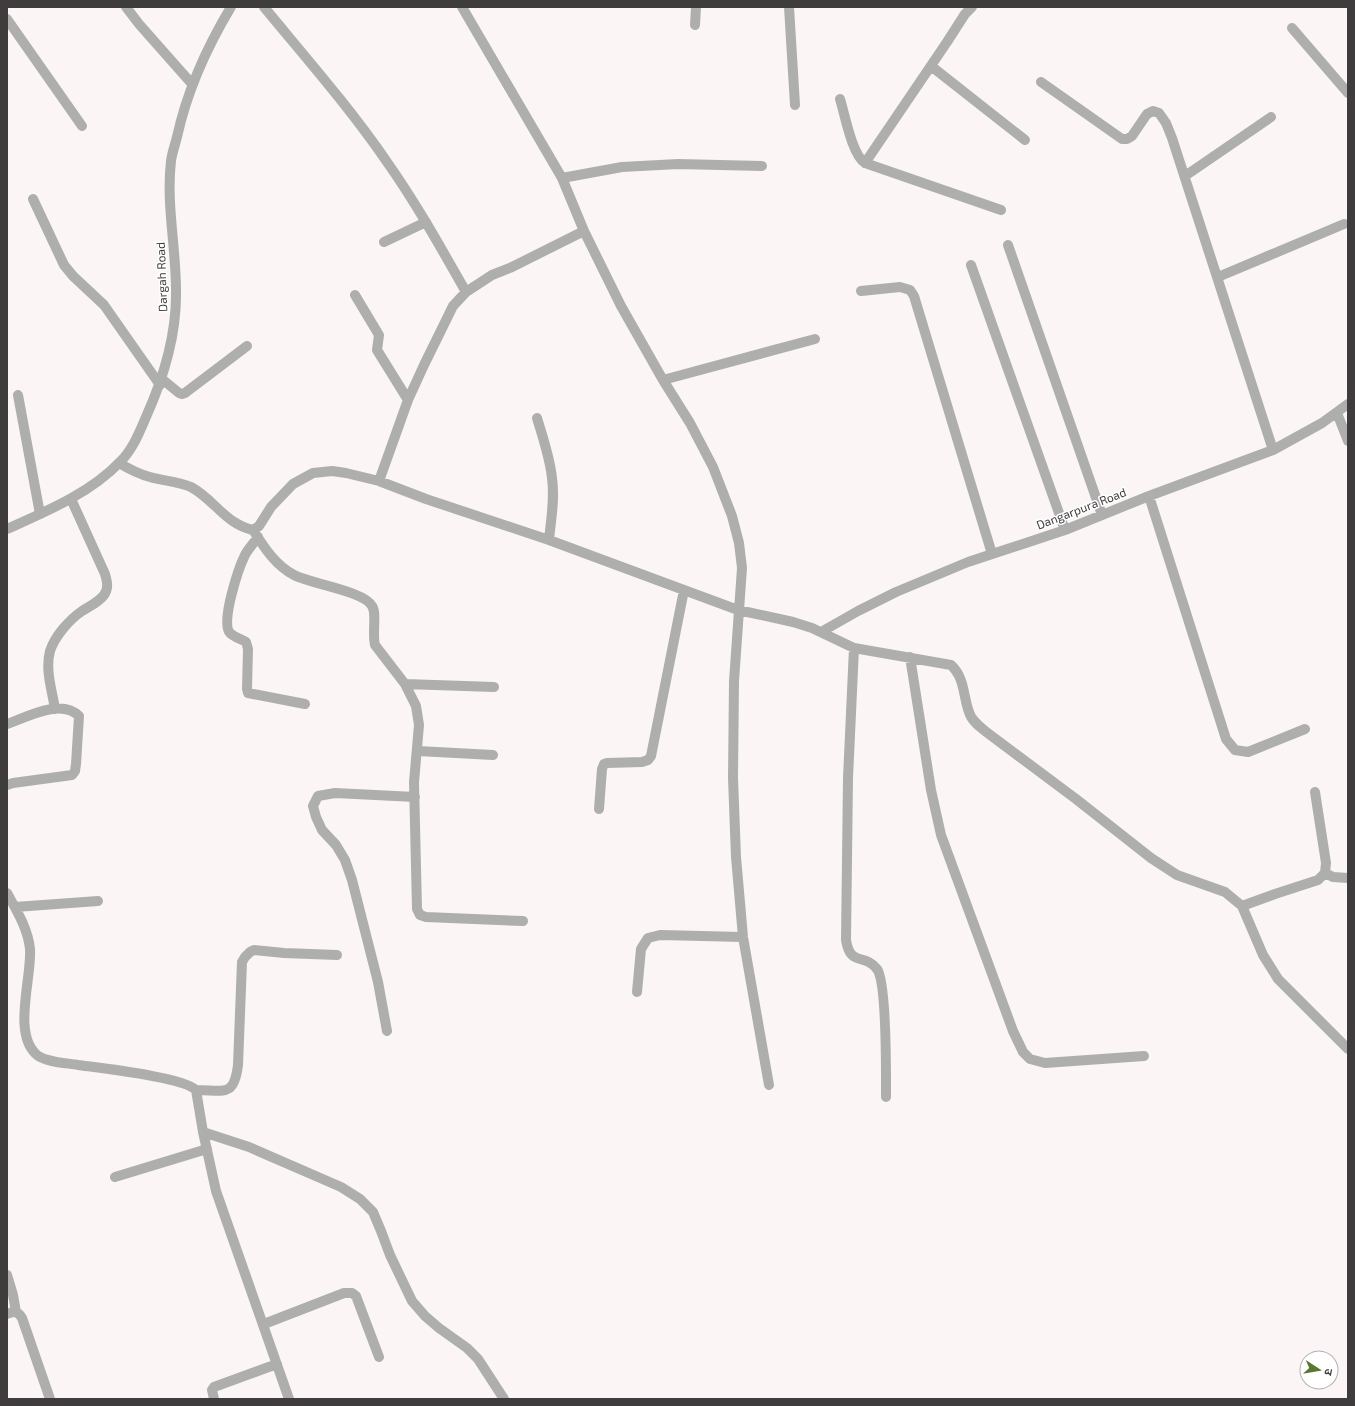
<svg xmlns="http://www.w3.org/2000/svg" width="1355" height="1406" viewBox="0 0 1355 1406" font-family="'Exo 2','Noto Sans Devanagari',sans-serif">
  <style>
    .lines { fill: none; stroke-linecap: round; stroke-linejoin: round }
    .minor { stroke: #aeafad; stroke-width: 10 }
    .tertiary { stroke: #aeafad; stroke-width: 10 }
    .labels { text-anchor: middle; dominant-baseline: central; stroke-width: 3; stroke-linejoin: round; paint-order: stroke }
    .street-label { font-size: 12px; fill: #3f3c3d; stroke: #fff }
  </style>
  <rect width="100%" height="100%" fill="#fbf5f6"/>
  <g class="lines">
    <path class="minor" d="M 126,7 L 139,24 L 192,84
      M 264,7 C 306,58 350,108 387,162 C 416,203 441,248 466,292
      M 462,7 L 562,178 L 584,231 L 621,306 L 663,380 L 690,423 L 713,467 L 732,516 L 739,543 L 742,568 L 734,681 L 733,778 L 736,857 L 743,937 L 769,1085
      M 789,7 L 795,105
      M 7,19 L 82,126
      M 695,25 L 696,7
      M 1292,28 L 1348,93
      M 931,66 L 1025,140
      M 1041,82 L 1122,139 L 1127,139 L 1132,136 L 1147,114 L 1153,111 L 1159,113 L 1166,123 L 1172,138 L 1273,450
      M 840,99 C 845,115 852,155 865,163 L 1001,210
      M 865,163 L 947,42 L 965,14 L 972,7
      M 1185,176 L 1271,117
      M 562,178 L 622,167 L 678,164 L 762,166
      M 33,199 L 64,265 L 73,276 L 104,305 L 160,385
      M 384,242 L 426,222
      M 1008,245 L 1102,515
      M 971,265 L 1065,530
      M 1218,277 L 1344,224
      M 861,291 L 900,287 L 910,290 L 914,296 L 992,554
      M 355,295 L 379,335 L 377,350 L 408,400
      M 162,379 L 179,393 L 182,394 L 185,393 L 247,346
      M 663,380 L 815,339
      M 18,395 L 40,514
      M 1337,413 L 1348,441
      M 537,418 C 543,438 550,458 552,478 C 555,499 551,519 549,540
      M 119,463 C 129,469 138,474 150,477 C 163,481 178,481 191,487 C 215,500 225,524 253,530 L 259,526 L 271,507 L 293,484 L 313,473 L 332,471 L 346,473 L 379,481 L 426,499 L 549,540 L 738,610 L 793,622 L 812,628 L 854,648 L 951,665 C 965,678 963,696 969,712 C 971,720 979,726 985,731 L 1076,799 L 1151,858 L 1177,875 L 1225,892 L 1242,906 L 1263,955 L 1278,979 L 1348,1049
      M 379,481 L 408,400 L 424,365 L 453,306 L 466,292 L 492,275 L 512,267 L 584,231
      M 1149,496 L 1226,739 L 1235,750 L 1248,752 L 1305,729
      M 253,530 C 264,547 275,565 294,575 C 311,584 364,591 372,606 C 377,613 372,634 375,645 L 405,684 L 416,706 L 419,725 L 414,782 L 417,909 L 420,915 L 426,917 L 523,921
      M 258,537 C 254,543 248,549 245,555 C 239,567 220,623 230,633 C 234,637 241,639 246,642 L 248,649 L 247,689 L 248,693 L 305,704
      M 821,632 L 858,611 L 896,592 L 968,562 L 1065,530 L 1149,496 L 1273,450 L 1322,423 L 1348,404
      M 854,648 L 848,778 L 846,940 C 850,967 865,953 877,969 C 887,982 886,1076 886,1097
      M 910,657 L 931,790 L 941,835 L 1013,1031 L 1023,1052 L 1030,1059 L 1045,1063 L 1144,1056
      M 405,684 L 494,687
      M 55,709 C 52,690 45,670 50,651 C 55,636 69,620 82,611 C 90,606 99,602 104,595 C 109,588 107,581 105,574 L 71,499
      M 7,724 C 27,717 61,698 79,716 L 76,764 L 75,771 L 72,775 L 13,783 L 7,785
      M 418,751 L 493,755
      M 599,809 L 602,769 L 604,764 L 607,763 L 642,762 L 648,760 L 651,756 L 684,590
      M 1325,873 L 1333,877 L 1348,878
      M 7,893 C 17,911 28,929 30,949 C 32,978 12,1034 37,1055 C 45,1062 67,1063 78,1065 C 100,1068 183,1077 196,1090 L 203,1132 L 216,1191 L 289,1399
      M 1242,906 L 1275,894 L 1318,880 L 1325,873 L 1326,863 L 1315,792
      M 15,907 L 98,901
      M 637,992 L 641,949 L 648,938 L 660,935 L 743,937
      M 387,1031 L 378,982 L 352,880 L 345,860 L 336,845 L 322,830 L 316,817 L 313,806 L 318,796 L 335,793 L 415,797
      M 196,1090 C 224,1090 234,1098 238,1065 L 242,962 L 245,957 L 250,952 L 254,950 L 284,953 L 337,955
      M 203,1132 L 249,1147 L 341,1187 L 360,1199 L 373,1212 L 381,1231 L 390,1255 L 412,1301 L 425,1316 L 439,1328 L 467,1348 L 478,1359 L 504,1399
      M 115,1177 L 207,1149
      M 7,1275 L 13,1295 L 16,1312
      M 7,1314 C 14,1311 18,1311 22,1318 L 50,1399
      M 264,1324 L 344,1293 L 352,1293 L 356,1296 L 379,1357
      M 214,1399 L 212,1390 L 214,1387 L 277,1364"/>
    <path class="tertiary" d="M 7,529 C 47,511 89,494 120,462 C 133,449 139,433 146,417 C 164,377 177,334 176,290 C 176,247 166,204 171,161 C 172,153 175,145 177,137 C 187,91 207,47 231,7"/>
  </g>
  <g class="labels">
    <g class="street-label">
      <text transform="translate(161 277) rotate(-92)">Dargah Road</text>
      <text transform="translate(1081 508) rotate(-21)">Dangarpura Road</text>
    </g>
  </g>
  <rect width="1355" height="1406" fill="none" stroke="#3f3c3d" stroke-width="16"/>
  <g transform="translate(1319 1370) rotate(102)"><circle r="19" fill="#ffffff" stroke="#b2b1b1"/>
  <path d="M0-3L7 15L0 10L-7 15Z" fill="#59782f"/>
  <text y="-6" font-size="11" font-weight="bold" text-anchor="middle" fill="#3f3c3d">उ</text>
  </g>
</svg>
